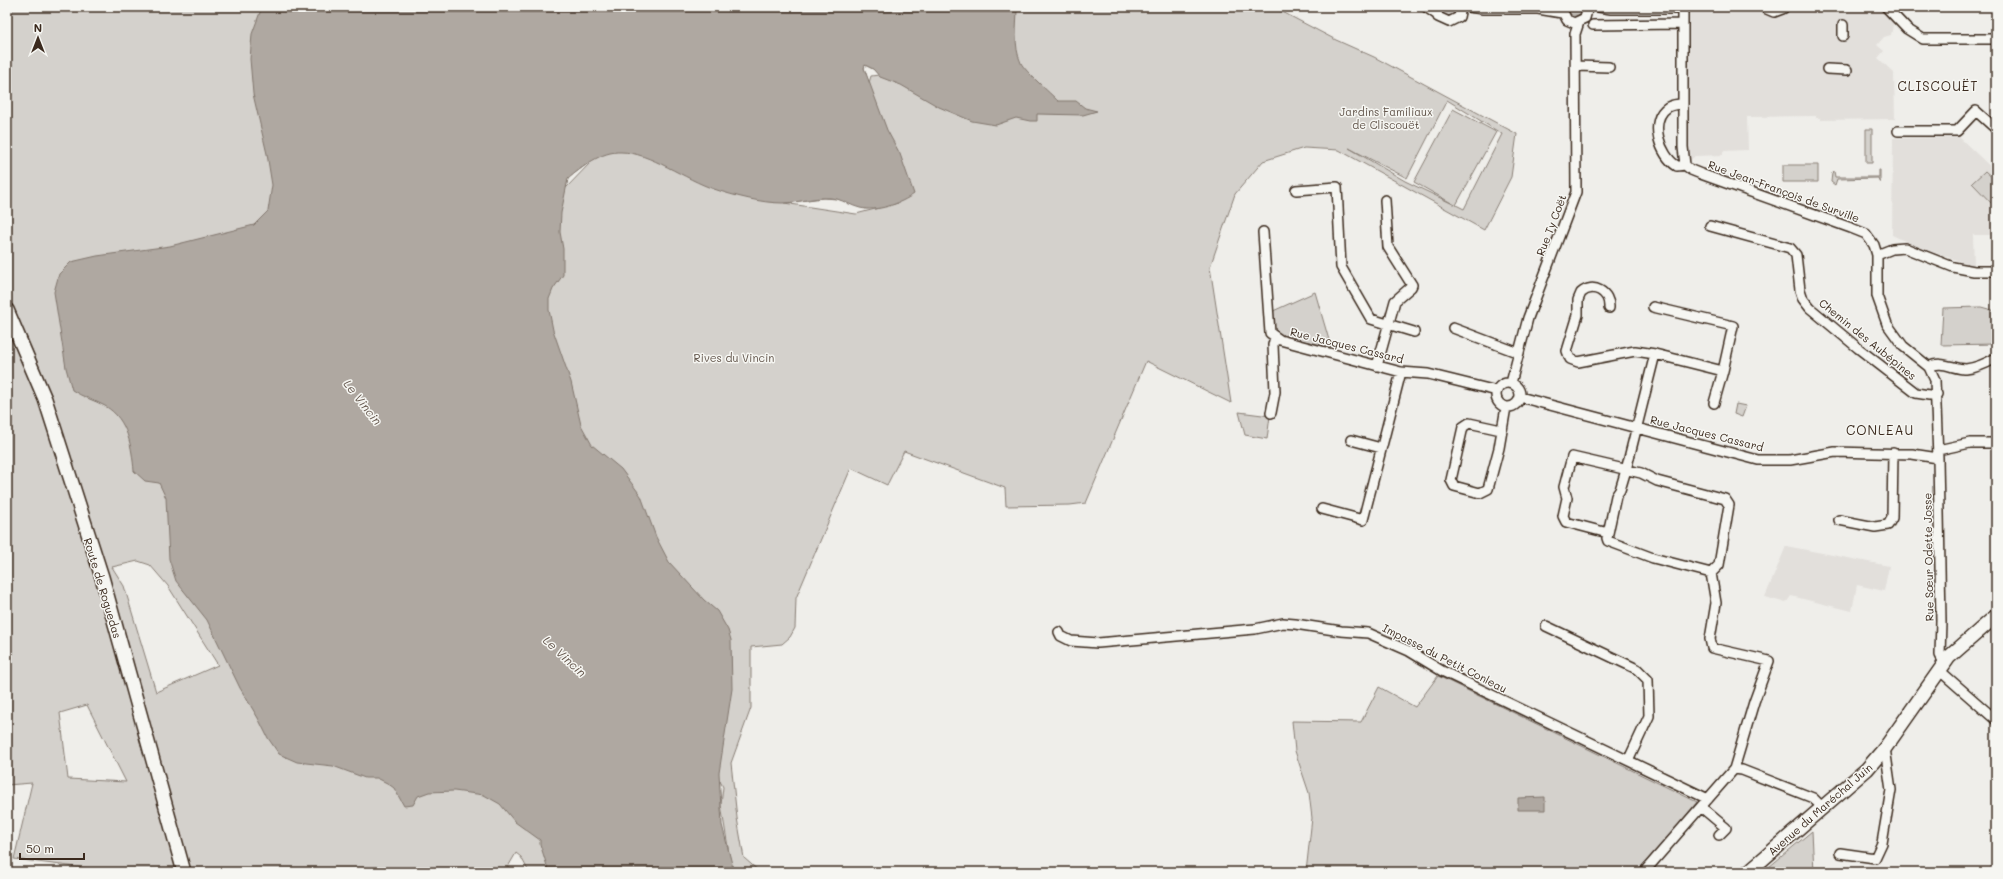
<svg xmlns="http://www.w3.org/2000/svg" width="2003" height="879" viewBox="0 0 2003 879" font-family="Mali,sans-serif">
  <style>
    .built { fill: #e2dfdb }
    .green { fill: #d4d1cc; stroke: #887e75; fill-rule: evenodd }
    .water { fill: #afa8a1; stroke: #81766d }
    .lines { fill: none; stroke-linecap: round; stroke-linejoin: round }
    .street-casing { stroke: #3b2a1e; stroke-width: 12 }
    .secondary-casing { stroke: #3b2a1e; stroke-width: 16 }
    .street { stroke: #f6f6f2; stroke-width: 9 }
    .secondary { stroke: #f6f6f2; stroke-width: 13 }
    .labels { text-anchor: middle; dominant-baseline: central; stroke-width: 3; stroke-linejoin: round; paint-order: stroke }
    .park-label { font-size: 11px; fill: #61544a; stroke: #f6f6f2 }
    .street-label { font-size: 11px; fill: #3b2a1e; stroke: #f6f6f2 }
    .water-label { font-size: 12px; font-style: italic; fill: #64564c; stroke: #f6f6f2 }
    .quarter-label { font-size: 13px; letter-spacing: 1px; fill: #3b2a1e; stroke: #f6f6f2 }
  </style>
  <rect width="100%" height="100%" fill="#efeeea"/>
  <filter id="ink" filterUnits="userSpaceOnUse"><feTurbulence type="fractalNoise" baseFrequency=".025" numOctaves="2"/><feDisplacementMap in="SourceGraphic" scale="8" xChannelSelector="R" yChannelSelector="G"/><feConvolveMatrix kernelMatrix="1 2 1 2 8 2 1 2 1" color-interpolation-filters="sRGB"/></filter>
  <g filter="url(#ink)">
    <path class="built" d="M 1691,7 L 1762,7 L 1769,15 L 1785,14 L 1792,7 L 1879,7 L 1894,21 L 1891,35 L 1884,37 L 1877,45 L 1884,51 L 1878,58 L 1894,73 L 1895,119 L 1820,120 L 1820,118 L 1816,118 L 1816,116 L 1747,117 L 1748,150 L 1723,151 L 1723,155 L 1695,156 L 1688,162 L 1688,14 Z
      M 1959,137 L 1996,172 L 1996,214 L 1991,235 L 1973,235 L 1974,266 L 1915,246 L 1892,235 L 1893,138 Z
      M 1786,546 L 1889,566 L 1884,591 L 1857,585 L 1852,611 L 1791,596 L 1786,603 L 1765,597 Z"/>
    <path class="green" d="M 7,7 L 494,7 L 522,716 L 549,872 L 529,872 L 521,857 L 516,853 L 505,872 L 116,872 L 14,859 L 32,783 L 7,785 ZM 138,561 L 150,565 L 168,586 L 218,665 L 156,692 L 124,586 L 112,567 ZM 87,705 L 126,782 L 68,779 L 60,713 Z
      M 907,7 L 1273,7 L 1336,40 L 1374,57 L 1517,134 L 1511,177 L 1484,230 L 1339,150 L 1304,148 L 1263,161 L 1235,194 L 1210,267 L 1231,403 L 1146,361 L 1086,503 L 1070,505 L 1006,506 L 1005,488 L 904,451 L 887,485 L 851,468 L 796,598 L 795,628 L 790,637 L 782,644 L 751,647 L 751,708 L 731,763 L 737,818 L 744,858 L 760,872 L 697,872 L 448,375 L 554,167 ZM 865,65 L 873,69 L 879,75 L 871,76 L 869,83 L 864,68 ZM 1447,100 L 1502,134 L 1464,209 L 1456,205 L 1496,132 L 1453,109 L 1414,182 L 1455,205 L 1405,181 L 1349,148 L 1407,178 ZM 590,162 L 590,163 L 566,188 L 568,178 ZM 823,198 L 838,199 L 866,209 L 898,203 L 856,214 L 784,203 ZM 720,781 L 723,787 L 721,805 L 730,859 C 721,836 718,805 720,781 Z
      M 1442,7 L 1455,7 L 1454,12 L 1452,15 L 1445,16 L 1442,13 Z
      M 1568,7 L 1581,7 L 1581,12 L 1578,15 L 1572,15 L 1569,13 Z
      M 1866,129 L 1872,129 L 1872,163 L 1866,163 Z
      M 1783,165 L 1818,165 L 1818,182 L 1783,182 Z
      M 1879,170 L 1880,170 L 1880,183 L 1878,178 L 1837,179 L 1835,185 L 1831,182 L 1832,173 L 1834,171 L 1835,177 L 1879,177 Z
      M 1985,171 L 1996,181 L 1996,208 L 1972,183 Z
      M 1315,292 L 1331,347 L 1276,335 L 1271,312 Z
      M 1981,307 L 1996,311 L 1996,344 L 1941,345 L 1943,308 Z
      M 1736,404 L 1746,406 L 1742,417 L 1734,414 Z
      M 1239,412 L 1270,416 L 1267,439 L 1245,435 Z
      M 1438,676 L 1697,802 L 1640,872 L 1306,872 L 1312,818 L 1309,793 L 1295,751 L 1292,721 L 1361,722 L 1379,687 L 1415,707 Z
      M 1812,831 L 1814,872 L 1763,872 Z"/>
    <path class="water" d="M 262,7 L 1017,7 C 1017,25 1013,46 1021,63 C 1025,71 1050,93 1058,101 L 1076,101 L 1085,108 L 1097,111 L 1083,115 L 1037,114 L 1037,121 L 1030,121 L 1016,118 L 996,125 L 972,121 L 939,107 L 901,85 L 880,77 L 873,69 L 865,65 L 864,68 L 887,130 L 900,154 L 914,194 C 900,204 877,212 860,208 C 852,206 844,201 837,199 C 818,195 801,203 782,203 C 762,203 734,196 714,189 C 686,180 649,152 621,152 C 601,151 582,167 568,179 L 561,213 L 560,232 L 563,249 L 563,275 L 553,289 L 549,299 L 549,310 L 553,330 L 571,382 L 581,425 L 592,445 L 621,469 L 641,496 L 656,537 L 669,562 L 704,600 L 717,611 L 728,630 L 731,640 L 732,689 L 719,773 L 722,825 L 734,872 L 549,872 L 540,844 L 540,840 L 515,822 L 500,804 L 484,795 L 454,791 L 429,792 L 418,796 L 413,805 L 404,806 L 394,788 L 387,783 L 377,778 L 365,778 L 333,766 L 297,762 L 279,754 L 268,738 L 258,718 L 240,688 L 207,620 L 176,581 L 169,559 L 166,498 L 159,483 L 145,481 L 134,471 C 132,448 128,419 105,406 C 94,400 82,397 72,390 L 66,368 L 54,292 L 59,274 L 71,262 L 97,256 L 170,246 L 254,225 L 268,211 L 272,185 L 267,154 L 253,94 L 250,59 L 252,34 Z
      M 1545,797 L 1545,810 L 1518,810 L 1518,798 Z"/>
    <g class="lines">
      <g class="street-casing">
        <path id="street" d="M 1426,7 L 1436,14
          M 1436,7 L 1438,17 L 1449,22 L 1459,17 L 1461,7
          M 1468,7 L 1483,9 L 1538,9 L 1562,13
          M 1599,7 L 1611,9 L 1682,9
          M 1683,7 L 1683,147 L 1685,165 L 1691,170 L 1701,174 L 1851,228 L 1866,234 L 1874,245 L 1877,255 L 1877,296 L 1887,324 L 1903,346 L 1929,367 L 1935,380 L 1938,458 L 1941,621 L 1940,655 L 1944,663
          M 1886,7 L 1907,29 L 1923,39 L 1996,39
          M 1561,8 L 1567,20 L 1574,23 L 1585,18 L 1588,7
          M 1593,25 L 1682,24
          M 1843,25 L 1843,36
          M 1576,66 L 1609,67
          M 1827,69 L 1847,70
          M 1683,104 C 1678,104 1672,105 1668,107 C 1648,120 1660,156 1677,166 L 1685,165
          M 1898,131 L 1957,131 L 1976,111 L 1996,129
          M 1296,190 L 1337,187 L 1341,267 L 1371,319 L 1414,332
          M 1710,226 L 1790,248 L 1796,255 L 1800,290 L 1803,299 L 1810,308 L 1858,348 L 1916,393 L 1929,395 L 1937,394
          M 1263,232 L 1270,333 L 1280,340 L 1401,372 L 1428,374 L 1497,391
          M 1877,255 L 1892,249 L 1905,248 L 1953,267 L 1974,271 L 1996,271
          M 1653,307 L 1733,326 L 1723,371 L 1655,354
          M 1609,308 C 1610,292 1593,282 1581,293 L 1578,300 L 1578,315 L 1567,351 L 1570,359 L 1578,362 L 1635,351 L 1655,354 L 1626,470 L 1620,490 L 1616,496 L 1607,538 L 1608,541 L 1653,558 L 1711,573 L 1716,603 L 1710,639 L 1712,648 L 1769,661 L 1754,702 L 1734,769 L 1644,872
          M 1453,328 L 1519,353
          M 1377,366 L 1395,301 L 1411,287 L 1412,285 L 1388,247 L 1385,200
          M 1929,367 C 1941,360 1953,369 1966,369 C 1976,368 1987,363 1996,358
          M 1511,383 L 1528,318 L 1576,192 L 1575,34 L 1579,22
          M1496 395a12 12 0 1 1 24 0a12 12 0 1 1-24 0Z
          M 1520,397 L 1758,460 L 1790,460 L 1835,452 L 1912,454 L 1938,458
          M 1714,403 L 1723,371
          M 1271,413 L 1275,392 L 1273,345 L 1275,337
          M 1501,430 L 1469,423 L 1463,427 L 1451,480 L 1454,486 L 1480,493 L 1488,489 L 1499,448 L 1506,407
          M 1351,440 L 1381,448
          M 1938,450 L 1970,443 L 1996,443
          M 1322,509 L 1363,520 L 1401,372
          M 1839,520 L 1875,527 L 1888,525 L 1892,518 L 1893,453
          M 1608,533 L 1566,522 L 1563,516 L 1567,498 L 1564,487 L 1572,457 L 1641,473 L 1657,481 L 1725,499 L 1729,505 L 1719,565 L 1711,573
          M 1546,626 L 1637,669 L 1648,680 L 1649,716 L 1629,759
          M 1059,632 L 1061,636 L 1071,641 L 1098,643 L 1255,629 L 1283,623 L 1295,624 L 1341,631 L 1368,633 L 1409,651 L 1442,671 L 1708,799
          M 1939,670 L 1996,720
          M 1734,769 L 1742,770 L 1813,798 L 1823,808
          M 1701,807 L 1726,828 L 1719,835
          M 1840,853 L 1875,858 L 1882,843 L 1891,790 L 1885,748"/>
      </g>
      <g class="secondary-casing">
        <path id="secondary" d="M 1767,7 L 1774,10 L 1782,7
          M 7,310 L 45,399 L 102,577 L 184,872
          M 1748,872 L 1867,769 L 1885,748 L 1949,657 L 1996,616"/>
      </g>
      <use href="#street" class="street"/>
      <use href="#secondary" class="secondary"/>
    </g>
  </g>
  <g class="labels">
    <g class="park-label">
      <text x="1386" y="111">Jardins Familiaux<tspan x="1386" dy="13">de Cliscouët</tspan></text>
      <text x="734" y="357">Rives du Vincin</text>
    </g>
    <g class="street-label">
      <text transform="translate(1784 191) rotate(20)">Rue Jean-François de Surville</text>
      <text transform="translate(1551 225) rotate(-69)">Rue Ty Coët</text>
      <text transform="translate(1868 339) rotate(39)">Chemin des Aubépines</text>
      <text transform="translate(1347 345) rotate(14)">Rue Jacques Cassard</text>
      <text transform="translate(1707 433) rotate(14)">Rue Jacques Cassard</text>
      <text transform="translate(1928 557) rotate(-91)">Rue Sœur Odette Josse</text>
      <text transform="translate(103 588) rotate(73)">Route de Roguedas</text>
      <text transform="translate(1445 658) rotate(27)">Impasse du Petit Conleau</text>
      <text transform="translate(1820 809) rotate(-41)">Avenue du Maréchal Juin</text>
    </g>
    <g class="water-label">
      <text transform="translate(363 402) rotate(52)">Le Vincin</text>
      <text transform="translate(565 656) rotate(43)">Le Vincin</text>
    </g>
    <g class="quarter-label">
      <text x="1938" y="85">CLISCOUËT</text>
      <text x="1880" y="429">CONLEAU</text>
    </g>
  </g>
  <rect width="2003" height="879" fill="none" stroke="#f6f6f2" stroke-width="24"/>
  <rect x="12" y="12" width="1979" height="855" fill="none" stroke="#3b2a1e" stroke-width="1.5" filter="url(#ink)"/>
  <g transform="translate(38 38)" stroke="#f6f6f2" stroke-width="3" paint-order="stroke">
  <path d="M0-3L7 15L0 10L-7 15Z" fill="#3b2a1e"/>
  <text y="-6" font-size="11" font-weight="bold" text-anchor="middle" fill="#3b2a1e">N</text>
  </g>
  <path d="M20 853v6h64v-6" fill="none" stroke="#3b2a1e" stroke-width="2"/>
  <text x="26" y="853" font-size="12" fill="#3b2a1e" stroke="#f6f6f2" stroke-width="3" paint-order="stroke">50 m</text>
</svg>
